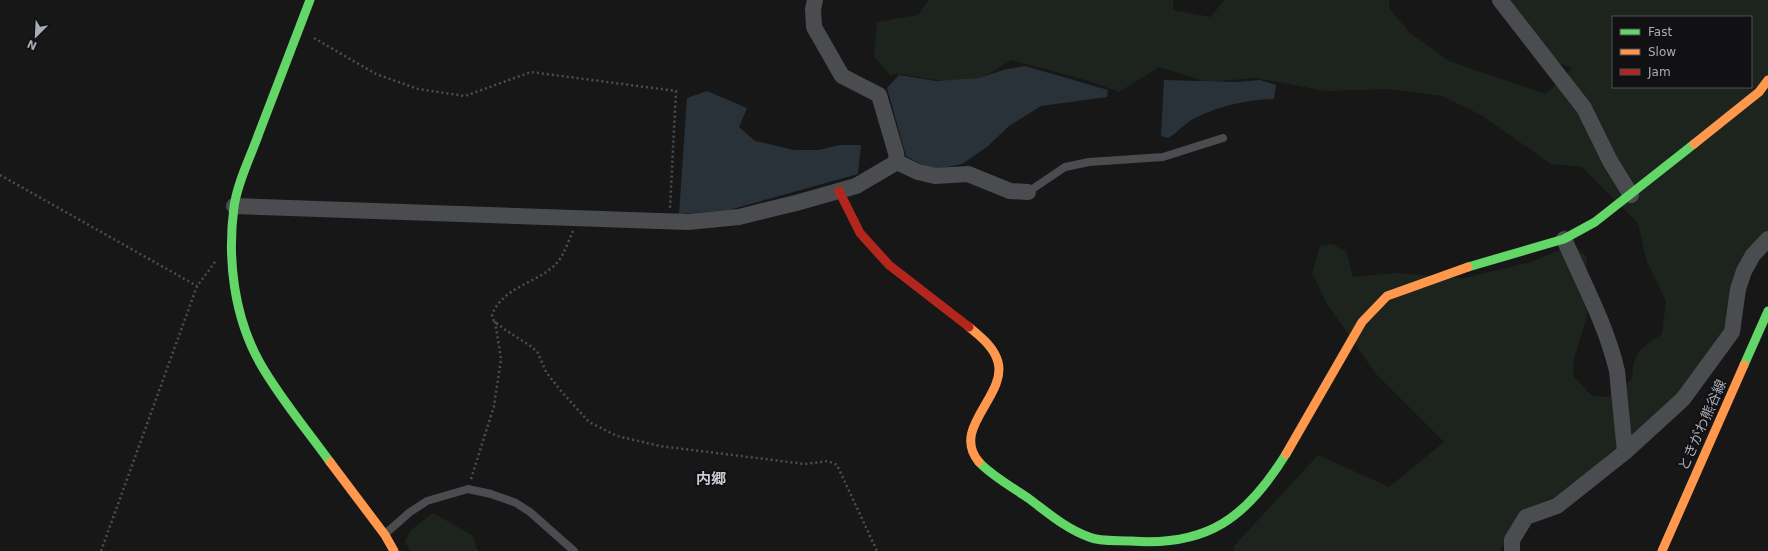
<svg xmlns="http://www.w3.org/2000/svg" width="1768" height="551" viewBox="0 0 1768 551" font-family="'DejaVu Sans','Noto Sans JP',sans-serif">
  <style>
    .green { fill: #1d241e; fill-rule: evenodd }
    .water { fill: #2a3239 }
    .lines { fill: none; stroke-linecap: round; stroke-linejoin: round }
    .path { stroke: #4d4e52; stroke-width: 2.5; stroke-dasharray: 2 3; stroke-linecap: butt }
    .lane { stroke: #4b4c50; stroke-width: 8 }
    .street { stroke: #4b4c50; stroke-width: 16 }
    .fast { stroke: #63d668; stroke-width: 9 }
    .slow { stroke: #ff974d; stroke-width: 9 }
    .jam { stroke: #b3261e; stroke-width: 9 }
    .labels { text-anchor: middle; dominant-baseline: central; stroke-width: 4; stroke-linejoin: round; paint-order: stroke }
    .street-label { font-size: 14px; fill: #a8adb8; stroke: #111113 }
    .neighbourhood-label { font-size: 15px; font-weight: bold; fill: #c9ccd4; stroke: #111113 }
  </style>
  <rect width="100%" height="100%" fill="#171717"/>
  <path class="green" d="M 929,0 L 1173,0 L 1173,10 L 1211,17 L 1224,0 L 1389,0 L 1389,8 L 1410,33 L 1449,61 L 1546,94 L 1572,68 L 1544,56 L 1500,0 L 1768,0 L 1768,235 L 1717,344 L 1679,396 L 1512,535 L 1499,551 L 1234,551 L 1234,546 L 1318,455 L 1389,487 L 1444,442 L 1376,374 L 1327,304 L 1312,273 L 1320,246 L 1332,244 L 1346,251 L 1353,277 L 1396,273 L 1463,278 L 1531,262 L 1573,244 L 1587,257 L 1587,316 L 1574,359 L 1573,376 L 1592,396 L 1609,397 L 1632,379 C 1634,351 1639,349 1662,334 L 1666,301 L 1646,259 L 1638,223 L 1582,167 L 1551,164 L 1481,115 L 1442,96 L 1389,89 L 1326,91 L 1256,78 L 1207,82 L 1159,67 L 1119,92 L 1089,81 L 1011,60 L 976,82 L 935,80 L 901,74 L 890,75 L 874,56 L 877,22 L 918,15 ZM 1613,17 L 1751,17 L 1751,87 L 1613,87 Z
    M 433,513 L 472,535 L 478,551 L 410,551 L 405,541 L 412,529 Z"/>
  <path class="water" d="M 1025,66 L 1108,90 L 1107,97 L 1041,106 L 1009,126 L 987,147 L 962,164 L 938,169 L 928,168 L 906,156 L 887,88 L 899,75 L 936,81 L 980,78 L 1003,70 Z
    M 1164,80 L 1236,82 L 1260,80 L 1276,85 L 1274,99 C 1247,99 1217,107 1193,119 C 1184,124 1177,133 1168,138 L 1161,136 Z
    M 707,91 L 747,108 L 739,127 L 755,141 L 794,150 L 818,150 L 840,145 L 861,145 L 858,174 L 729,210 L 679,214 L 687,98 Z"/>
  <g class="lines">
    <path class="path" d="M 314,38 L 376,74 L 418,89 L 465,96 L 531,72 L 676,91 L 670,208
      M 0,175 L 197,286
      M 573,231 C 569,240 565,251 560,259 C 543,283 504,284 492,315 L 494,321 L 504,329 L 532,347 L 538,353 L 546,372 L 561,391 L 589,422 L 617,436 L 660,446 L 805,464 L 828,461 L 837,465 L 877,551
      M 471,479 L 494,406 L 501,359 L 495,321
      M 101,551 L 197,286 L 215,262"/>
    <path class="lane" d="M 1028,192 L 1065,167 L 1089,162 L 1163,157 L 1223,138
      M 385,534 L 410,512 L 427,501 L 468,489 L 491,494 L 516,503 L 530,512 L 574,551"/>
    <path class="street" d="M 815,0 L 813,9 L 814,27 L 842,76 L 879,95 L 896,153 L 897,162
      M 1500,0 L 1584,108 L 1610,161 L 1631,195
      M 897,162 L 918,172 L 935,176 L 968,174 L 1010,191 L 1028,192
      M 234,206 L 688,222 L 739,217 L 796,203 L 856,186 L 897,162
      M 1564,239 C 1583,283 1606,324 1617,371 L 1625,452
      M 1512,551 L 1512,540 L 1526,517 L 1557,506 L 1625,452 L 1683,399 L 1732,332 L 1738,289 L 1744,271 L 1753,255 L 1768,239"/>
    <path class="fast" d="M 310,0 C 293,44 276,89 259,133 C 251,156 237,183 234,207 C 227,259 234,317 260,363 C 279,397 307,430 330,462
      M 1468,267 L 1564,239 L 1595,222 L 1694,144
      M 1744,365 L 1768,311
      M 979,462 C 992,476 1012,487 1028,498 C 1047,512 1066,529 1089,537 C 1101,542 1118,540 1131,541 C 1208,547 1247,517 1286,454"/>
    <path class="slow" d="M 1694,144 L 1759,92 L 1768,80
      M 969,327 C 981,337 994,347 998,362 C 1007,396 950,428 979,462
      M 1286,454 L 1362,322 L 1387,296 L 1468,267
      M 330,462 L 385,535 L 394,551
      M 1662,551 L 1744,365"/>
    <path class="jam" d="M 839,191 L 860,233 L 889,265 L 969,327"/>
  </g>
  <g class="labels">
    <g class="street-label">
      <text transform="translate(1702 425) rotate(-66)">ときがわ熊谷線</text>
    </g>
    <g class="neighbourhood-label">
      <text x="711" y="479">内郷</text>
    </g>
  </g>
  <rect x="1612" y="16" width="140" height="72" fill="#111113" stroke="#4d4f55"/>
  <rect x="1620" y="29" width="20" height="6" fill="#63d668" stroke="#4d4f55"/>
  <text x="1648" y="36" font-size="12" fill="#a8adb8">Fast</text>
  <rect x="1620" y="49" width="20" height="6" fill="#ff974d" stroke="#4d4f55"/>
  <text x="1648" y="56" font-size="12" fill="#a8adb8">Slow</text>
  <rect x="1620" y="69" width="20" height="6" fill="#b3261e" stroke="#4d4f55"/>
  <text x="1648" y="76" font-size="12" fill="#a8adb8">Jam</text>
  <g transform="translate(36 36) rotate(204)" stroke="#111113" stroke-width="3" paint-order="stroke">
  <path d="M0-3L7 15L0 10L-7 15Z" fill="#a8adb8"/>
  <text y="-6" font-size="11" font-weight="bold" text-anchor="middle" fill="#a8adb8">N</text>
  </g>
</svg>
